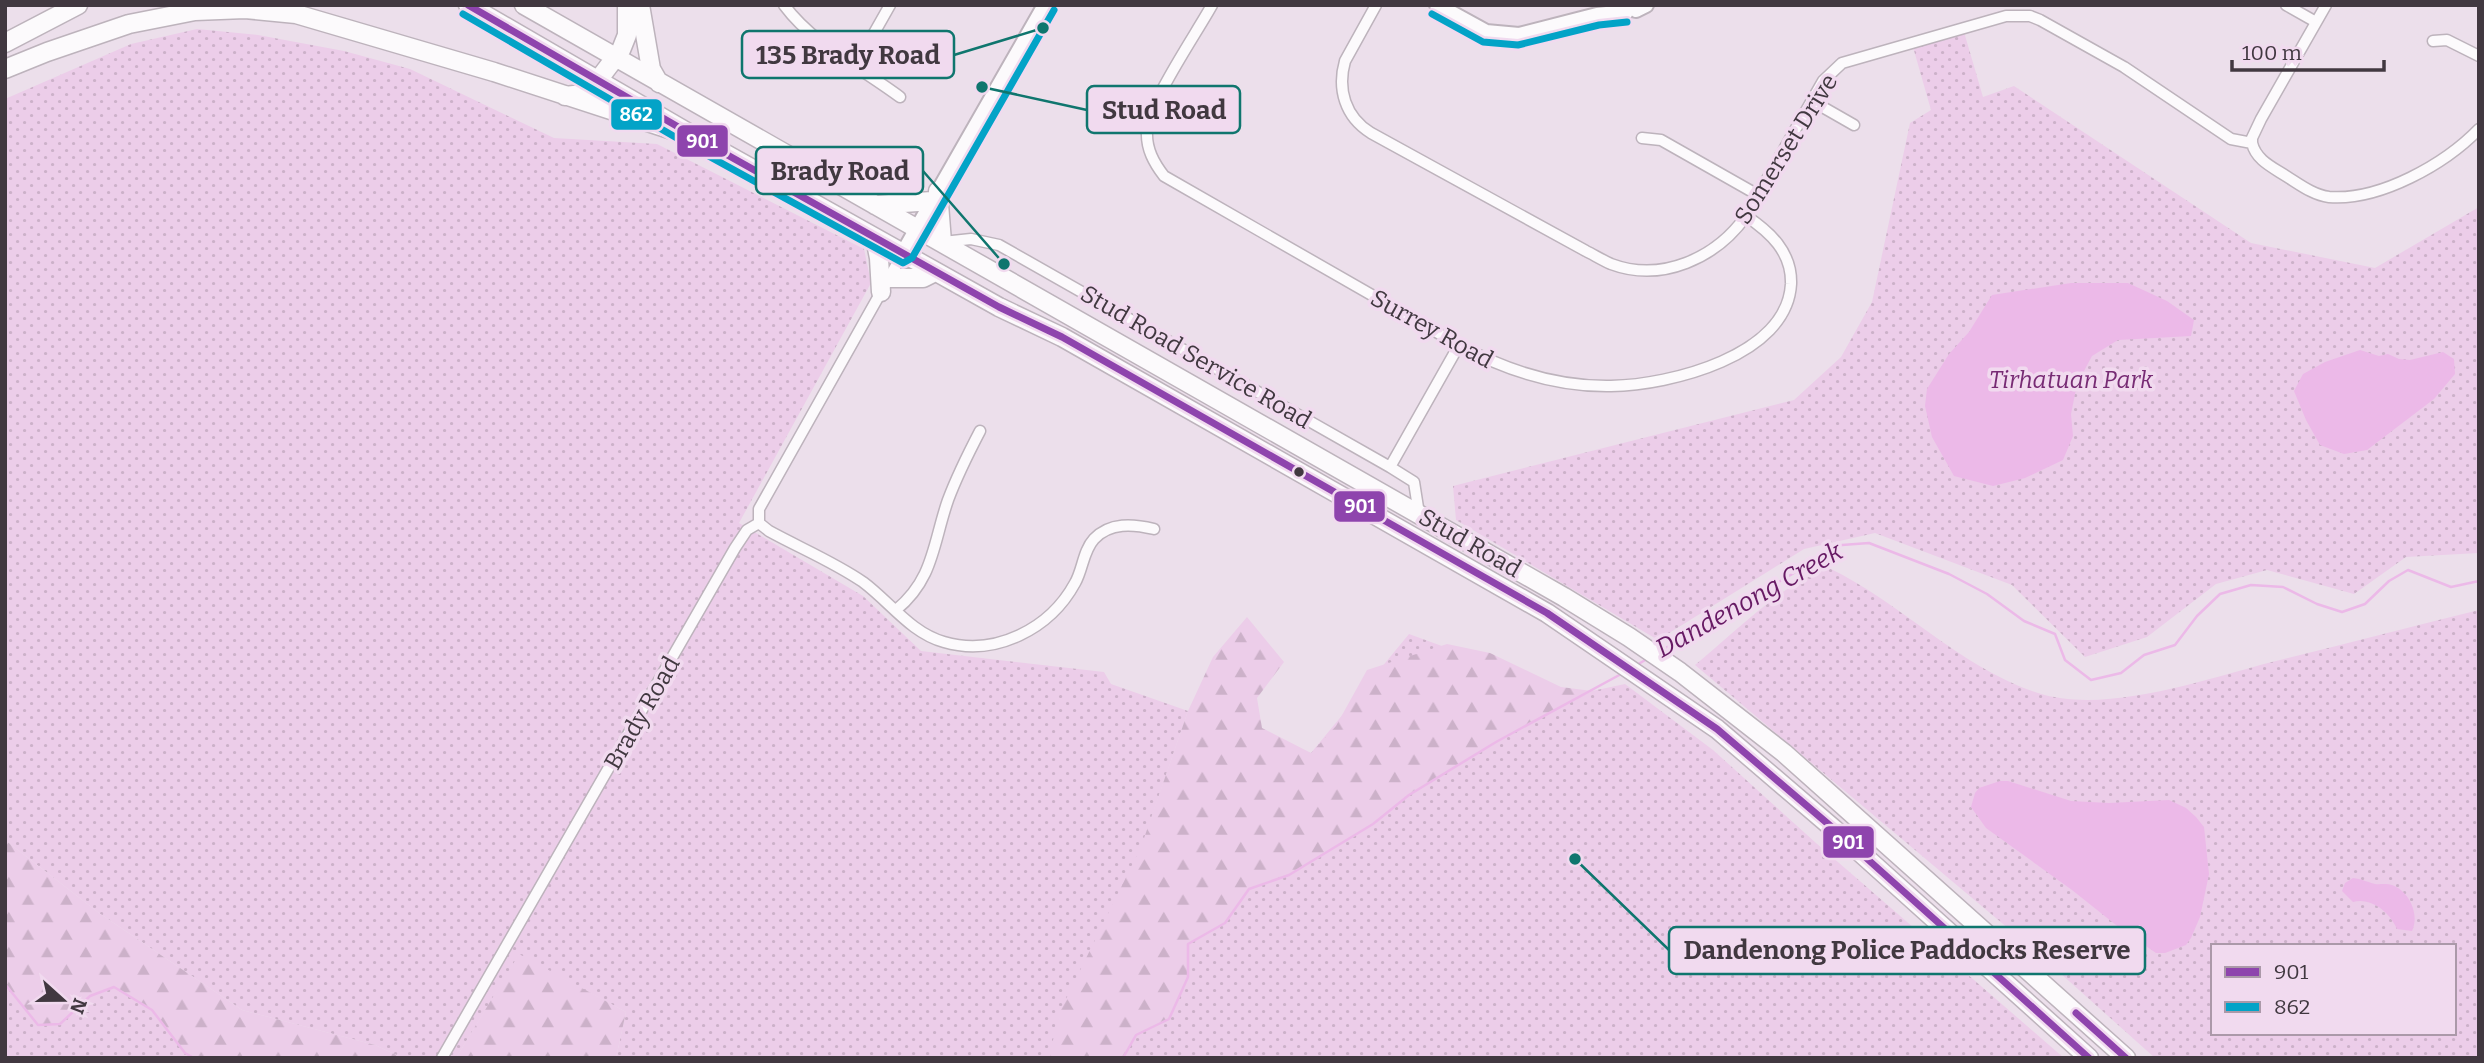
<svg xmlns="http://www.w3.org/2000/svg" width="2484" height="1063" viewBox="0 0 2484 1063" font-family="Bitter,serif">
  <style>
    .green { fill: url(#green-dots); fill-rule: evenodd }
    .forest { fill: url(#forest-firs) }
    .water { fill: #ecb9e8 }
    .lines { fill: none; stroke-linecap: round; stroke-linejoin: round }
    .stream { stroke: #ecb9e8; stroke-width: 2.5 }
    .street-casing { stroke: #bdb3bc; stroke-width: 13 }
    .secondary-casing { stroke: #bdb3bc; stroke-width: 18 }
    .highway-casing { stroke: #bdb3bc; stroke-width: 21 }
    .street { stroke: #fcfafc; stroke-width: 10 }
    .secondary { stroke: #fcfafc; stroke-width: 14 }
    .highway { stroke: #fcfafc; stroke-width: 18 }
    .bus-1-casing { stroke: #f1daef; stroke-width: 12 }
    .bus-2-casing { stroke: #f1daef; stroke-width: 12 }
    .bus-1 { stroke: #8e44ad; stroke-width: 7 }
    .bus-2 { stroke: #03a3c7; stroke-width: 7 }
    .bus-dot { fill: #413840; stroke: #f1daef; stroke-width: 2.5 }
    .labels { text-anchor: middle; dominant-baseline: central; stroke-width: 7; stroke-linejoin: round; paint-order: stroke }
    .street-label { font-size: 24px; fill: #413840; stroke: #f1daef }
    .park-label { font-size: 24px; font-style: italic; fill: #772b74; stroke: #f1daef }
    .water-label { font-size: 26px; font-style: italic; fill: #671a64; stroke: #f1daef }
    .leader { fill: none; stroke: #0f766e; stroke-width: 2.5 }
    .callout-dot { fill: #0f766e; stroke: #f1daef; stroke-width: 2.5 }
    .callout { fill: #f1daef; stroke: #0f766e; stroke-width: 2.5 }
    .callout-label { font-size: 26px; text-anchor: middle; font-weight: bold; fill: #413840 }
    .line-badge { stroke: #f1daef; stroke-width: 2.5 }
    .badge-label { font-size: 19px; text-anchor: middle; font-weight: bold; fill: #fff }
  </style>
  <defs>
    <pattern id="green-dots" width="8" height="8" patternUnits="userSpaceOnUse" patternTransform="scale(1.75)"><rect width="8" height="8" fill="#eccde9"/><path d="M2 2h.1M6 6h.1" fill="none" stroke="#ccb1c9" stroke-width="1.8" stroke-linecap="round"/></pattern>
    <pattern id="forest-firs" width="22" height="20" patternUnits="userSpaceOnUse" patternTransform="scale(1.75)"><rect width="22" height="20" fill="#eccde9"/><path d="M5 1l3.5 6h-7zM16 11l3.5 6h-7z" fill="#ccb1c9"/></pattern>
  </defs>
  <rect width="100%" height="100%" fill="#ecdfeb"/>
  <path class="green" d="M 197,29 L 258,35 L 344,51 L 410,69 L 554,138 L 657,144 L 864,249 L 871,283 L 739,523 L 863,596 L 921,651 L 1104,672 L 1111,684 L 1188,711 L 1149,825 L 1200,716 L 1311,753 L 1409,634 L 1543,683 L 1568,703 L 1592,691 L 1625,684 L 1713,750 L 1816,843 L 2064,1058 L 616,1058 L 626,1012 L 519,955 L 456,1058 L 403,1058 L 375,1045 L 242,1010 L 99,913 L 5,840 L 5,99 L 131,44 Z
    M 1964,32 L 1983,97 L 2014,86 L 2251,243 L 2375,268 L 2479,207 L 2479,553 L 2406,557 L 2354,594 L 2267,570 L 2216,584 L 2147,637 L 2085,657 L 2012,585 L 1875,533 L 1804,549 L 1658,640 L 1456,520 L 1453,486 L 1794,400 L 1841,357 L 1872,302 L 1910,123 L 1931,110 L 1913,47 Z
    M 1829,568 C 1902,603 1960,668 2038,693 C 2106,715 2205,679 2272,662 C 2341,645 2410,627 2479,610 L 2479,1058 L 2155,1058 L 2041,956 L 1695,665 C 1732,635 1783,582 1829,568 ZM 2213,946 L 2454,946 L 2454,1033 L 2213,1033 Z
    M 5,984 L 38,1025 L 60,1024 L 90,996 L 114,987 L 152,1010 L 185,1052 L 194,1058 L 5,1058 Z"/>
  <path class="forest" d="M 1247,617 L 1284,662 L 1257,698 L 1262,728 L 1311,753 L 1336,726 L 1367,670 L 1447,644 L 1490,653 L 1561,687 L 1592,691 L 1496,742 L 1409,795 L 1373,824 L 1289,875 L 1249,889 L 1225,923 L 1189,944 L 1188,977 L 1169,1019 L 1136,1035 L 1123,1058 L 1050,1058 L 1057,1017 L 1141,847 L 1188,711 L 1213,657 Z
    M 5,840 L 99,913 L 242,1010 L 375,1045 L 403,1058 L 193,1058 L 185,1053 L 152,1010 L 112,987 L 90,996 L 60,1024 L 38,1025 L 5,984 Z
    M 519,954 L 626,1012 L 616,1058 L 456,1058 Z"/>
  <path class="water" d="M 2071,283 L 2128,283 L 2167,301 L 2194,320 L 2191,336 L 2118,340 L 2092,356 L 2077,384 L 2071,414 L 2073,436 L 2063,460 L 2025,478 L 1993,486 L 1954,476 L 1932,437 L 1925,406 L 1927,389 L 1949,354 L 1969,332 L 1992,295 Z
    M 2360,350 L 2379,356 L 2388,354 L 2399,359 L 2410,360 L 2443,352 L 2454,359 L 2455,374 L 2434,399 L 2367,450 L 2344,454 L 2320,445 L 2306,420 L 2294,391 L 2303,374 L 2325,362 Z
    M 2000,781 L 2008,781 L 2071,801 L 2109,803 L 2169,800 L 2186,808 L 2196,817 L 2204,827 L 2209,874 L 2200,917 L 2191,938 L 2186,945 L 2165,953 L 2156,953 L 2121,929 L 2072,890 L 1986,828 L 1971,807 L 1975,793 L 1979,788 Z
    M 2353,878 C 2362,879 2367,882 2375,884 C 2380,885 2386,883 2392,885 C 2409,891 2420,914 2412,931 L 2397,929 C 2390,913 2372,897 2353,902 L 2342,891 L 2345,883 Z"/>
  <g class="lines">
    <path class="stream" d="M 1662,650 L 1842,545 L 1869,543 L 1949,574 L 1987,594 L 2024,621 L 2055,634 L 2065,660 L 2091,680 L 2121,673 L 2144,655 L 2175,645 L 2197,616 L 2220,594 L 2251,585 L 2283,587 L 2317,604 L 2342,612 L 2365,604 L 2389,581 L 2408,570 L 2451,587 L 2479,581
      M 1635,666 L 1647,659
      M 5,984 L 38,1025 L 60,1024 L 90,996 L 114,987 L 152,1010 L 185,1053 L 194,1058
      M 1123,1058 L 1136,1035 L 1169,1019 L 1188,977 L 1188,944 L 1225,923 L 1249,889 L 1289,875 L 1373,824 L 1409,795 L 1496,742 L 1623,673"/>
    <g class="street-casing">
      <path id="street" d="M 784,5 C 813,44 861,68 900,97
        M 1212,5 C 1196,34 1149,102 1147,131 C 1146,149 1154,163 1164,176 L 1459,345 C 1507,371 1556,387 1611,386 C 1670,385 1787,356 1791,284 C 1792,252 1770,232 1746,216
        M 1376,5 L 1345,61 C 1337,89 1345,117 1371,133 L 1586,251 C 1594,255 1602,260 1611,264 C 1662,283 1716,258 1746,216 L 1823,81 L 1842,63 L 2006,16 L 2030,16 L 2040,20 L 2124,67 L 2231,139 L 2252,143 C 2256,160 2272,167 2286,176 C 2299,184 2313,195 2329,197 C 2380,201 2445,164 2479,129
        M 2286,5 L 2316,22
        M 2433,41 L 2447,40 L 2479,56
        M 856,65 L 890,5
        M 1812,101 L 1854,125
        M 1642,138 L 1661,140 L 1758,195
        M 2252,143 L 2252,138 L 2261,119 L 2326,5
        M 943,242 L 971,239 L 999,245 L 1390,467 L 1414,482 L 1419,514
        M 1390,467 L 1459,345
        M 759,523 L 769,531 C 800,548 834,562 863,582 C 890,602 911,633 944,642 C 995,657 1050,629 1075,583 C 1083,569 1083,551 1094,539 C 1110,522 1133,524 1154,529
        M 759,523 L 759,509 L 903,253
        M 896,610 C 934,579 933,543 948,500 C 957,476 968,454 980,431
        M 442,1058 L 735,548 L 747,530 L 759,523"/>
    </g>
    <g class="secondary-casing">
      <path id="secondary" d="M 1437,5 L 1486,32 L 1519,35 L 1597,15 L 1626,12
        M 1636,10 L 1646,5
        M 903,253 L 1045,5"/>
    </g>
    <g class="highway-casing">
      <path id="highway" d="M 468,5 L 699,139 L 999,307 L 1062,337 L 1547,613 L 1717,729 L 1834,829 L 2089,1058
        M 524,5 L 1564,597 L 1629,637 L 1680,672 L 1784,753 L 2126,1058
        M 640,5 L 651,69 L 659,83
        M 5,43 L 78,5
        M 5,69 L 47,52 L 129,24 L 195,11 L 245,9 L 296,14 L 494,72 L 669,129
        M 565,96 L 583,94 L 592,88 L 621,50 L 627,35 L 627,5
        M 938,191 L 942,242
        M 875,205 L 932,201
        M 875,238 L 879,258 L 881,292
        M 889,278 L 923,278 L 935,272"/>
    </g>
    <use href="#street" class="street"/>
    <use href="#secondary" class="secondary"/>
    <use href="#highway" class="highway"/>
    <g class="bus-1-casing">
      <path id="bus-1" d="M 468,5 L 699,139 L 999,307 L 1062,337 L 1547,613 L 1717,729 L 1834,829 L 2089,1058
        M 2076,1013 L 2126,1058"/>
    </g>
    <g class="bus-2-casing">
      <path id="bus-2" d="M 463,14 L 694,148 L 903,263 L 912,258 L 1054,10
        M 1432,14 L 1483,42 L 1518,45 L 1599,25 L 1627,22"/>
    </g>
    <use href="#bus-1" class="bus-1"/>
    <use href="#bus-2" class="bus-2"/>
  </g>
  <circle class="bus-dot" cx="1299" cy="472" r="6"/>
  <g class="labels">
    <g class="street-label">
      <text transform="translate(1786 149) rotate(-58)">Somerset Drive</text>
      <text transform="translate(1432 329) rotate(29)">Surrey Road</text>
      <text transform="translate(1196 357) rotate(30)">Stud Road Service Road</text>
      <text transform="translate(1470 543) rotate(30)">Stud Road</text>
      <text transform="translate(642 713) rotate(-60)">Brady Road</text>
    </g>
    <g class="park-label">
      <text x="2071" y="380">Tirhatuan Park</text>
    </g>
    <g class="water-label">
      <text transform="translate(1749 600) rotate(-29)">Dandenong Creek</text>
    </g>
  </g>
  <path class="leader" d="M1043 28L954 55M982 87L1087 110M1004 264L923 171M1575 859L1669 950"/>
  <g class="callout-dot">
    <circle cx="1043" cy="28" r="7"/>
    <circle cx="982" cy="87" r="7"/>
    <circle cx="1004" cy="264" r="7"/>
    <circle cx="1575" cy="859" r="7"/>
  </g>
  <g class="callout">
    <rect x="742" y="31" width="212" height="47" rx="7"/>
    <rect x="1087" y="86" width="153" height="47" rx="7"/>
    <rect x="756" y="147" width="167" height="47" rx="7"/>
    <rect x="1669" y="927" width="476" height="47" rx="7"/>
  </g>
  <g class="callout-label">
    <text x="848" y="64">135 Brady Road</text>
    <text x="1164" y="119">Stud Road</text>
    <text x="840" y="180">Brady Road</text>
    <text x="1907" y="959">Dandenong Police Paddocks Reserve</text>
  </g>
  <g class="line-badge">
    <rect x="610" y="98" width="53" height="33" rx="7" fill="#03a3c7"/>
    <rect x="676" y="124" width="53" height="34" rx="7" fill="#8e44ad"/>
    <rect x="1333" y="490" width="53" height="33" rx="7" fill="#8e44ad"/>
    <rect x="1822" y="825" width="53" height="34" rx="7" fill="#8e44ad"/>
  </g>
  <g class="badge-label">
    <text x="636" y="121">862</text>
    <text x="702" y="148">901</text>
    <text x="1360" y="513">901</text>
    <text x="1848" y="849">901</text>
  </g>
  <rect width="2484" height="1063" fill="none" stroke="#413840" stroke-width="14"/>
  <rect x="2211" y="944" width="245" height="91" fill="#f1daef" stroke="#ab99a9" stroke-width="2"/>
  <rect x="2225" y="967" width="35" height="10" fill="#8e44ad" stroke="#ab99a9" stroke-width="2"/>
  <text x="2274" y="979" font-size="21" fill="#413840">901</text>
  <rect x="2225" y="1002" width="35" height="10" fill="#03a3c7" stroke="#ab99a9" stroke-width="2"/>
  <text x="2274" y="1014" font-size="21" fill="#413840">862</text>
  <g transform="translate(63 1000) rotate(111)" stroke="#f1daef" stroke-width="5" paint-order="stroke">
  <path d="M0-5L12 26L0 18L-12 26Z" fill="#413840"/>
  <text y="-10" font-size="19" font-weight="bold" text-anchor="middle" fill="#413840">N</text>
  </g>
  <path d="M2232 60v10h152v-10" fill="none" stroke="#413840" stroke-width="3.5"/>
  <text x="2242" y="60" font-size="21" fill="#413840" stroke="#f1daef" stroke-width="5" paint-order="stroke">100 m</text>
</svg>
